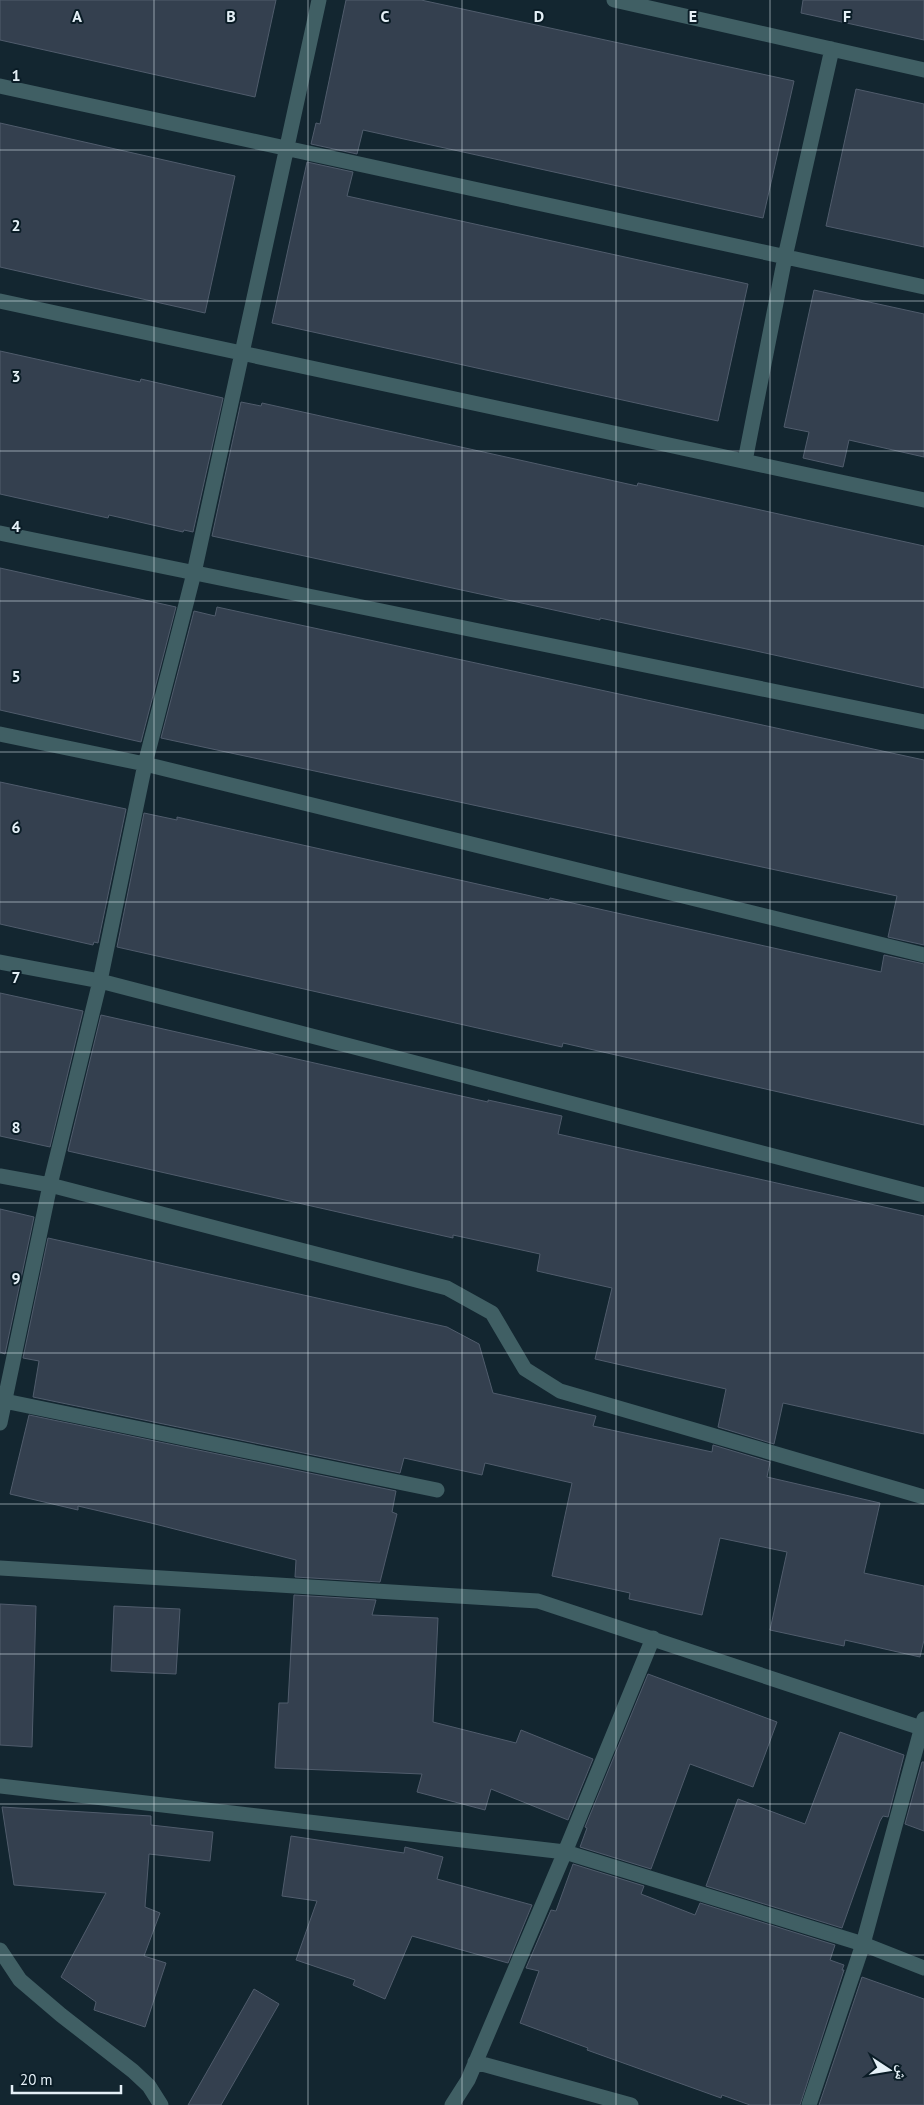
<svg xmlns="http://www.w3.org/2000/svg" width="924" height="2105" viewBox="0 0 924 2105" font-family="'PT Sans','Noto Naskh Arabic',sans-serif">
  <style>
    .building { fill: #34404f; stroke: #505c6c }
    .lines { fill: none; stroke-linecap: round; stroke-linejoin: round }
    .street { stroke: #405f64; stroke-width: 15 }
    .grid { fill: none; stroke: #e5f0f7; stroke-width: 1; stroke-opacity: 0.55 }
    .grid-label { font-size: 16px; text-anchor: middle; font-weight: bold; fill: #e5f0f7; stroke: #0a1c26; stroke-width: 4; stroke-linejoin: round; paint-order: stroke }
  </style>
  <rect width="100%" height="100%" fill="#132630"/>
  <path class="building" d="M 0,0 L 276,0 L 255,97 L 0,40 Z
    M 346,0 L 421,0 L 794,81 L 763,218 L 363,130 L 357,154 L 311,144 L 316,123 L 320,124 Z
    M 803,0 L 924,0 L 924,40 L 801,13 Z
    M 856,89 L 924,104 L 924,247 L 826,226 Z
    M 0,123 L 235,176 L 205,313 L 0,267 Z
    M 307,162 L 353,172 L 347,196 L 748,284 L 718,421 L 272,323 Z
    M 814,290 L 924,314 L 924,457 L 849,440 L 843,467 L 803,458 L 809,432 L 784,427 Z
    M 0,351 L 140,382 L 141,379 L 223,398 L 193,532 L 184,530 L 183,532 L 109,515 L 108,518 L 0,494 Z
    M 241,402 L 261,406 L 262,403 L 637,486 L 638,483 L 924,546 L 924,688 L 756,651 L 600,618 L 600,620 L 212,536 Z
    M 0,568 L 176,607 L 141,742 L 0,710 Z
    M 217,607 L 924,760 L 924,945 L 888,937 L 897,896 L 161,738 L 194,611 L 215,616 Z
    M 0,782 L 126,809 L 98,943 L 94,942 L 93,945 L 0,924 Z
    M 144,813 L 177,820 L 177,817 L 549,900 L 550,898 L 881,972 L 884,955 L 924,964 L 924,1125 L 594,1050 L 563,1043 L 562,1047 L 117,947 Z
    M 0,993 L 83,1011 L 50,1147 L 0,1136 Z
    M 101,1015 L 488,1102 L 488,1100 L 562,1116 L 558,1134 L 924,1216 L 924,1434 L 783,1403 L 774,1444 L 718,1427 L 726,1389 L 595,1359 L 612,1288 L 537,1271 L 540,1254 L 453,1235 L 453,1238 L 68,1151 Z
    M 0,1209 L 34,1217 L 5,1354 L 0,1352 Z
    M 48,1238 L 447,1327 L 479,1344 L 493,1393 L 596,1416 L 593,1426 L 712,1452 L 713,1445 L 770,1462 L 767,1477 L 880,1503 L 864,1573 L 924,1586 L 924,1640 L 920,1657 L 845,1640 L 844,1646 L 770,1630 L 787,1552 L 720,1538 L 702,1615 L 629,1599 L 630,1593 L 552,1576 L 572,1483 L 485,1463 L 482,1475 L 404,1458 L 400,1473 L 33,1397 L 39,1361 L 23,1358 Z
    M 29,1415 L 396,1491 L 392,1512 L 397,1514 L 380,1582 L 295,1577 L 296,1560 L 151,1523 L 78,1506 L 78,1510 L 10,1494 Z
    M 294,1595 L 376,1600 L 372,1615 L 438,1618 L 433,1722 L 516,1743 L 521,1730 L 593,1759 L 568,1820 L 491,1789 L 485,1810 L 417,1792 L 422,1774 L 275,1768 L 279,1703 L 288,1703 Z
    M 0,1604 L 36,1606 L 32,1747 L 0,1745 Z
    M 114,1606 L 180,1609 L 176,1674 L 111,1671 Z
    M 648,1674 L 777,1722 L 753,1787 L 690,1764 L 651,1869 L 580,1847 L 587,1828 L 585,1827 Z
    M 840,1732 L 904,1755 L 888,1817 L 883,1816 L 880,1821 L 842,1928 L 706,1886 L 738,1799 L 805,1824 Z
    M 922,1762 L 924,1762 L 924,1831 L 905,1824 Z
    M 2,1807 L 151,1816 L 151,1825 L 213,1832 L 210,1861 L 149,1854 L 145,1907 L 160,1913 L 144,1956 L 166,1963 L 145,2027 L 94,2010 L 96,2002 L 61,1977 L 106,1893 L 14,1885 Z
    M 291,1836 L 404,1853 L 405,1847 L 443,1857 L 437,1879 L 532,1905 L 508,1963 L 412,1936 L 385,1999 L 353,1985 L 355,1980 L 296,1960 L 317,1901 L 282,1896 Z
    M 573,1864 L 644,1886 L 641,1894 L 695,1915 L 700,1903 L 835,1945 L 830,1960 L 844,1965 L 842,1970 L 844,1970 L 800,2105 L 750,2105 L 722,2095 L 721,2098 L 587,2050 L 588,2048 L 520,2023 L 539,1971 L 526,1968 L 551,1910 L 556,1911 Z
    M 862,1977 L 924,1999 L 924,2105 L 819,2105 Z
    M 254,1989 L 279,2004 L 221,2105 L 188,2105 Z"/>
  <g class="lines">
    <path class="street" d="M 614,0 L 924,70
      M 0,86 L 924,287
      M 0,301 L 924,500
      M 745,461 L 785,257 L 832,49
      M 0,533 L 924,722
      M 0,734 L 145,764 L 924,955
      M 0,962 L 100,981 L 924,1195
      M 0,1176 L 50,1185 L 447,1288 L 492,1313 L 525,1369 L 560,1391 L 924,1497
      M 0,1400 L 437,1490
      M 0,1423 L 50,1185 L 100,981 L 145,764 L 194,573 L 319,0
      M 0,1568 L 538,1601 L 924,1729
      M 0,1786 L 565,1852 L 863,1944 L 924,1968
      M 0,1950 L 20,1980 L 61,2015 L 133,2071 L 149,2086 L 161,2105
      M 475,2062 L 631,2105
      M 452,2105 L 468,2080 L 565,1852 L 653,1638
      M 809,2105 L 863,1944 L 924,1719"/>
  </g>
  <path class="grid" d="M 154,0 L 154,2105M 308,0 L 308,2105M 462,0 L 462,2105M 616,0 L 616,2105M 770,0 L 770,2105M 0,150 L 924,150M 0,301 L 924,301M 0,451 L 924,451M 0,601 L 924,601M 0,752 L 924,752M 0,902 L 924,902M 0,1052 L 924,1052M 0,1203 L 924,1203M 0,1353 L 924,1353M 0,1504 L 924,1504M 0,1654 L 924,1654M 0,1804 L 924,1804M 0,1955 L 924,1955"/>
  <g class="grid-label">
    <text x="77" y="22">A</text>
    <text x="231" y="22">B</text>
    <text x="385" y="22">C</text>
    <text x="539" y="22">D</text>
    <text x="693" y="22">E</text>
    <text x="847" y="22">F</text>
    <text x="16" y="81">1</text>
    <text x="16" y="231">2</text>
    <text x="16" y="382">3</text>
    <text x="16" y="532">4</text>
    <text x="16" y="682">5</text>
    <text x="16" y="833">6</text>
    <text x="16" y="983">7</text>
    <text x="16" y="1133">8</text>
    <text x="16" y="1284">9</text>
  </g>
  <g transform="translate(889 2070) rotate(102)" stroke="#0a1c26" stroke-width="4" paint-order="stroke">
  <path d="M0-4L9 19L0 12L-9 19Z" fill="#e5f0f7"/>
  <text y="-8" font-size="14" font-weight="bold" text-anchor="middle" fill="#e5f0f7">ش</text>
  </g>
  <path d="M12 2085v8h109v-8" fill="none" stroke="#e5f0f7" stroke-width="2.5"/>
  <text x="20" y="2085" font-size="15" fill="#e5f0f7" stroke="#0a1c26" stroke-width="4" paint-order="stroke">20 m</text>
</svg>
